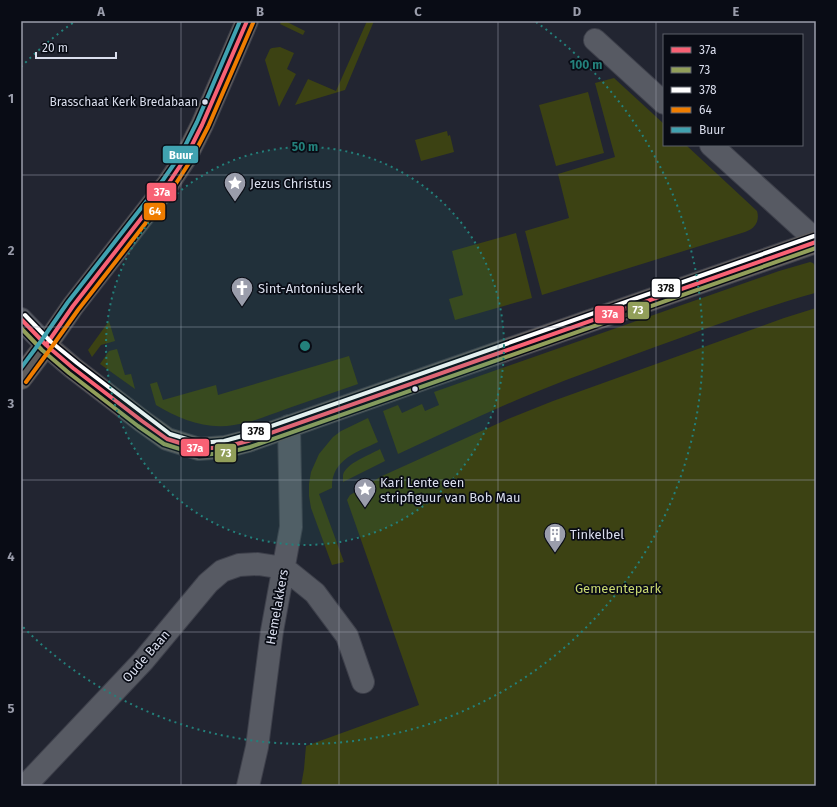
<svg xmlns="http://www.w3.org/2000/svg" width="837" height="807" viewBox="0 0 837 807" font-family="'Fira Sans',sans-serif">
  <style>
    .green { fill: #3c4213 }
    .lines { fill: none; stroke-linecap: round; stroke-linejoin: round }
    .minor-casing { stroke: #3e404b; stroke-width: 24 }
    .major-casing { stroke: #3e404b; stroke-width: 24 }
    .minor { stroke: #575a63; stroke-width: 22 }
    .major { stroke: #605d5d; stroke-width: 22 }
    .bus-1-casing { stroke: #090c15; stroke-width: 7 }
    .bus-2-casing { stroke: #090c15; stroke-width: 7 }
    .bus-3-casing { stroke: #090c15; stroke-width: 7 }
    .bus-4-casing { stroke: #090c15; stroke-width: 7 }
    .bus-5-casing { stroke: #090c15; stroke-width: 7 }
    .bus-1 { stroke: #f86174; stroke-width: 4 }
    .bus-2 { stroke: #929f5a; stroke-width: 4 }
    .bus-3 { stroke: #fff; stroke-width: 4 }
    .bus-4 { stroke: #ef7d00; stroke-width: 4 }
    .bus-5 { stroke: #40a2b0; stroke-width: 4 }
    .grid { fill: none; stroke: #9a9dab; stroke-width: 1; stroke-opacity: 0.55 }
    .ring { fill: none; stroke: #23807b; stroke-width: 2; stroke-dasharray: 2 4 }
    .bus-dot { fill: #dadeed; stroke: #090c15; stroke-width: 1.5 }
    .labels { text-anchor: middle; dominant-baseline: central; stroke-width: 3.5; stroke-linejoin: round; paint-order: stroke }
    .bus-label { font-size: 12px; fill: #dadeed; stroke: #090c15; text-anchor: end }
    .poi-label { font-size: 13px; fill: #dadeed; stroke: #090c15; text-anchor: start }
    .park-label { font-size: 13px; fill: #c9d871; stroke: #090c15 }
    .street-label { font-size: 13px; fill: #dadeed; stroke: #090c15 }
    .centre { fill: #23807b; stroke: #090c15; stroke-width: 2 }
    .ring-label { font-size: 12px; text-anchor: middle; font-weight: bold; fill: #23807b; stroke: #090c15; stroke-width: 3.5; stroke-linejoin: round; paint-order: stroke }
    .line-badge { stroke: #090c15; stroke-width: 1.5 }
    .badge-label { font-size: 11px; text-anchor: middle; font-weight: bold; fill: #fff }
    .pale-badge-label { font-size: 11px; text-anchor: middle; font-weight: bold; fill: #111 }
    .neatline { fill: none; stroke: #9a9dab; stroke-width: 1.5 }
    .grid-label { font-size: 13px; text-anchor: middle; font-weight: bold; fill: #9a9dab }
  </style>
  <rect width="100%" height="100%" fill="#222531"/>
  <path class="green" d="M 282,21 L 288,21 L 287,22 L 305,31 L 303,35 L 280,24 Z
    M 367,21 L 374,21 L 345,90 L 295,105 L 308,79 L 336,91 Z
    M 280,47 L 294,53 L 287,69 L 296,74 L 279,107 L 265,60 L 270,49 L 272,48 Z
    M 614,78 L 664,124 L 664,145 L 686,145 L 757,211 C 760,221 755,229 745,232 L 542,295 L 525,231 L 569,218 L 558,174 L 615,157 L 595,83 Z
    M 588,92 L 604,153 L 556,166 L 539,105 Z
    M 447,131 L 448,136 L 450,135 L 454,152 L 421,161 L 415,140 Z
    M 516,233 L 532,298 L 455,320 L 449,299 L 463,295 L 452,251 Z
    M 810,262 L 813,263 L 816,267 L 816,292 L 815,293 C 761,308 708,328 655,347 C 615,362 575,376 536,392 C 489,411 444,433 398,454 L 383,411 L 398,405 L 402,413 L 422,404 L 425,411 L 439,405 L 434,392 L 779,271 Z
    M 816,308 L 816,786 L 301,786 L 304,769 L 306,746 L 419,705 L 347,500 L 350,495 L 382,476 L 508,419 L 553,401 L 784,318 Z
    M 109,321 L 115,341 L 101,345 L 92,357 L 88,350 Z
    M 117,349 L 125,375 L 131,374 L 135,389 L 100,364 L 109,351 Z
    M 349,356 L 358,384 C 334,392 310,401 286,409 C 269,415 251,423 234,425 C 206,430 179,419 156,405 L 150,384 L 157,382 L 163,400 L 216,385 L 218,395 Z
    M 368,418 L 378,442 C 357,452 331,460 332,488 L 319,494 L 344,562 L 332,565 L 311,508 L 309,496 L 309,484 L 311,472 L 319,454 L 333,437 L 341,431 Z
    M 380,449 L 385,461 L 343,482 C 343,480 343,477 343,475 C 346,463 370,455 380,449 Z"/>
  <g class="lines">
    <g class="minor-casing">
      <path id="minor" d="M 595,40 L 664,103
        M 711,145 L 808,233 L 815,242
        M 21,319 L 46,345
        M 284,568 L 315,593 L 347,636 L 363,682
        M 25,786 L 143,661 L 208,583 L 222,571 L 239,565 L 258,564 L 284,568
        M 248,786 L 257,747 L 272,631 L 291,527 L 289,426"/>
    </g>
    <g class="major-casing">
      <path id="major" d="M 46,345 L 73,368 L 142,421 L 167,439 L 199,449 L 225,447 L 248,441 L 426,378 L 816,242
        M 21,378 L 46,345 L 73,306 L 168,184 L 186,157 L 202,125 L 247,21"/>
    </g>
    <use href="#minor" class="minor"/>
    <use href="#major" class="major"/>
    <g class="bus-1-casing">
      <path id="bus-1" d="M 21,319 L 46,345 L 73,368 L 142,421 L 167,439 L 199,449 L 225,447 L 248,441 L 816,242
        M 46,345 L 73,306 L 168,184 L 186,157 L 202,125 L 247,21"/>
    </g>
    <g class="bus-2-casing">
      <path id="bus-2" d="M 21,328 L 42,350 L 69,373 L 138,426 L 164,444 L 199,455 L 226,453 L 250,447 L 816,248"/>
    </g>
    <g class="bus-3-casing">
      <path id="bus-3" d="M 25,315 L 50,341 L 77,363 L 170,434 L 200,443 L 224,441 L 246,435 L 814,236"/>
    </g>
    <g class="bus-4-casing">
      <path id="bus-4" d="M 26,382 L 51,348 L 78,310 L 173,188 L 191,160 L 208,127 L 253,23"/>
    </g>
    <g class="bus-5-casing">
      <path id="bus-5" d="M 21,368 L 41,341 L 68,302 L 163,180 L 181,154 L 197,122 L 240,21"/>
    </g>
    <use href="#bus-1" class="bus-1"/>
    <use href="#bus-2" class="bus-2"/>
    <use href="#bus-3" class="bus-3"/>
    <use href="#bus-4" class="bus-4"/>
    <use href="#bus-5" class="bus-5"/>
  </g>
  <path class="grid" d="M 181,21 L 181,786M 339,21 L 339,786M 498,21 L 498,786M 656,21 L 656,786M 21,175 L 816,175M 21,327 L 816,327M 21,480 L 816,480M 21,632 L 816,632"/>
  <circle cx="305" cy="346" r="199" fill="#23807b" fill-opacity=".12"/>
  <g class="ring">
    <circle cx="305" cy="346" r="199"/>
    <path d="M21 67A398 398 0 0 1 74 22M536 22A398 398 0 1 1 21 625"/>
  </g>
  <defs>
    <g id="sight-pin" transform="scale(1.15)"><path d="M0 17L-7.5 6A9.5 9.5 0 1 1 7.5 6Z" fill="#9a9dab" stroke="#090c15"/><path d="M0-6L1.8-2.2L6-1.7L2.9 1.2L3.7 5.4L0 3.3L-3.7 5.4L-2.9 1.2L-6-1.7L-1.8-2.2Z" fill="#fff"/></g>
    <g id="church-pin" transform="scale(1.15)"><path d="M0 17L-7.5 6A9.5 9.5 0 1 1 7.5 6Z" fill="#9a9dab" stroke="#090c15"/><path d="M-1.2-6h2.4v3.5h3.3v2.4h-3.3V6h-2.4V-.1h-3.3v-2.4h3.3Z" fill="#fff"/></g>
    <g id="building-pin" transform="scale(1.15)"><path d="M0 17L-7.5 6A9.5 9.5 0 1 1 7.5 6Z" fill="#9a9dab" stroke="#090c15"/><path d="M-4-6H4V6H1V3H-1V6H-4ZM-2.5-4.3h1.7v1.8h-1.7ZM.8-4.3h1.7v1.8H.8ZM-2.5-1h1.7V.8h-1.7ZM.8-1h1.7V.8H.8Z" fill="#fff"/></g>
  </defs>
  <g fill-rule="evenodd">
    <use href="#sight-pin" x="235" y="183"/>
    <use href="#church-pin" x="242" y="288"/>
    <use href="#sight-pin" x="365" y="489"/>
    <use href="#building-pin" x="555" y="534"/>
  </g>
  <g class="bus-dot">
    <circle cx="205" cy="102" r="3.5"/>
    <circle cx="415" cy="389" r="3.5"/>
  </g>
  <g class="labels">
    <g class="bus-label">
      <text x="198" y="102">Brasschaat Kerk Bredabaan</text>
    </g>
    <g class="poi-label">
      <text x="250" y="183">Jezus Christus</text>
      <text x="258" y="288">Sint-Antoniuskerk</text>
      <text x="380" y="482">Kari Lente een<tspan x="380" dy="15">stripfiguur van Bob Mau</tspan></text>
      <text x="570" y="534">Tinkelbel</text>
    </g>
    <g class="park-label">
      <text x="618" y="588">Gemeentepark</text>
    </g>
    <g class="street-label">
      <text transform="translate(277 607) rotate(-80)">Hemelakkers</text>
      <text transform="translate(146 656) rotate(-49)">Oude Baan</text>
    </g>
  </g>
  <circle cx="305" cy="346" r="6" class="centre"/>
  <g class="ring-label">
    <text x="586" y="69">100 m</text>
    <text x="305" y="151">50 m</text>
  </g>
  <g class="line-badge">
    <rect x="162" y="145" width="37" height="19" rx="4" fill="#40a2b0"/>
    <rect x="146" y="182" width="31" height="20" rx="4" fill="#f86174"/>
    <rect x="143" y="202" width="23" height="19" rx="4" fill="#ef7d00"/>
    <rect x="651" y="278" width="30" height="20" rx="4" fill="#fff"/>
    <rect x="627" y="301" width="23" height="19" rx="4" fill="#929f5a"/>
    <rect x="594" y="305" width="31" height="19" rx="4" fill="#f86174"/>
    <rect x="241" y="422" width="30" height="19" rx="4" fill="#fff"/>
    <rect x="180" y="438" width="30" height="19" rx="4" fill="#f86174"/>
    <rect x="214" y="443" width="23" height="20" rx="4" fill="#929f5a"/>
  </g>
  <g class="badge-label">
    <text x="181" y="159">Buur</text>
    <text x="162" y="196">37a</text>
    <text x="155" y="215">64</text>
    <text x="638" y="314">73</text>
    <text x="610" y="318">37a</text>
    <text x="195" y="452">37a</text>
    <text x="226" y="457">73</text>
  </g>
  <g class="pale-badge-label">
    <text x="666" y="292">378</text>
    <text x="256" y="435">378</text>
  </g>
  <rect width="837" height="807" fill="none" stroke="#090c15" stroke-width="44"/>
  <rect x="663" y="34" width="140" height="112" fill="#090c15" stroke="#5d606b"/>
  <rect x="671" y="47" width="20" height="6" fill="#f86174" stroke="#5d606b"/>
  <text x="699" y="54" font-size="12" fill="#dadeed">37a</text>
  <rect x="671" y="67" width="20" height="6" fill="#929f5a" stroke="#5d606b"/>
  <text x="699" y="74" font-size="12" fill="#dadeed">73</text>
  <rect x="671" y="87" width="20" height="6" fill="#ffffff" stroke="#5d606b"/>
  <text x="699" y="94" font-size="12" fill="#dadeed">378</text>
  <rect x="671" y="107" width="20" height="6" fill="#ef7d00" stroke="#5d606b"/>
  <text x="699" y="114" font-size="12" fill="#dadeed">64</text>
  <rect x="671" y="127" width="20" height="6" fill="#40a2b0" stroke="#5d606b"/>
  <text x="699" y="134" font-size="12" fill="#dadeed">Buur</text>
  <path d="M36 52v6h80v-6" fill="none" stroke="#dadeed" stroke-width="2"/>
  <text x="42" y="52" font-size="12" fill="#dadeed" stroke="#090c15" stroke-width="3" paint-order="stroke">20 m</text>
  <rect x="22" y="22" width="793" height="763" class="neatline"/>
  <g class="grid-label">
    <text x="101" y="16">A</text>
    <text x="260" y="16">B</text>
    <text x="418" y="16">C</text>
    <text x="577" y="16">D</text>
    <text x="736" y="16">E</text>
    <text x="11" y="103">1</text>
    <text x="11" y="255">2</text>
    <text x="11" y="408">3</text>
    <text x="11" y="561">4</text>
    <text x="11" y="713">5</text>
  </g>
</svg>
